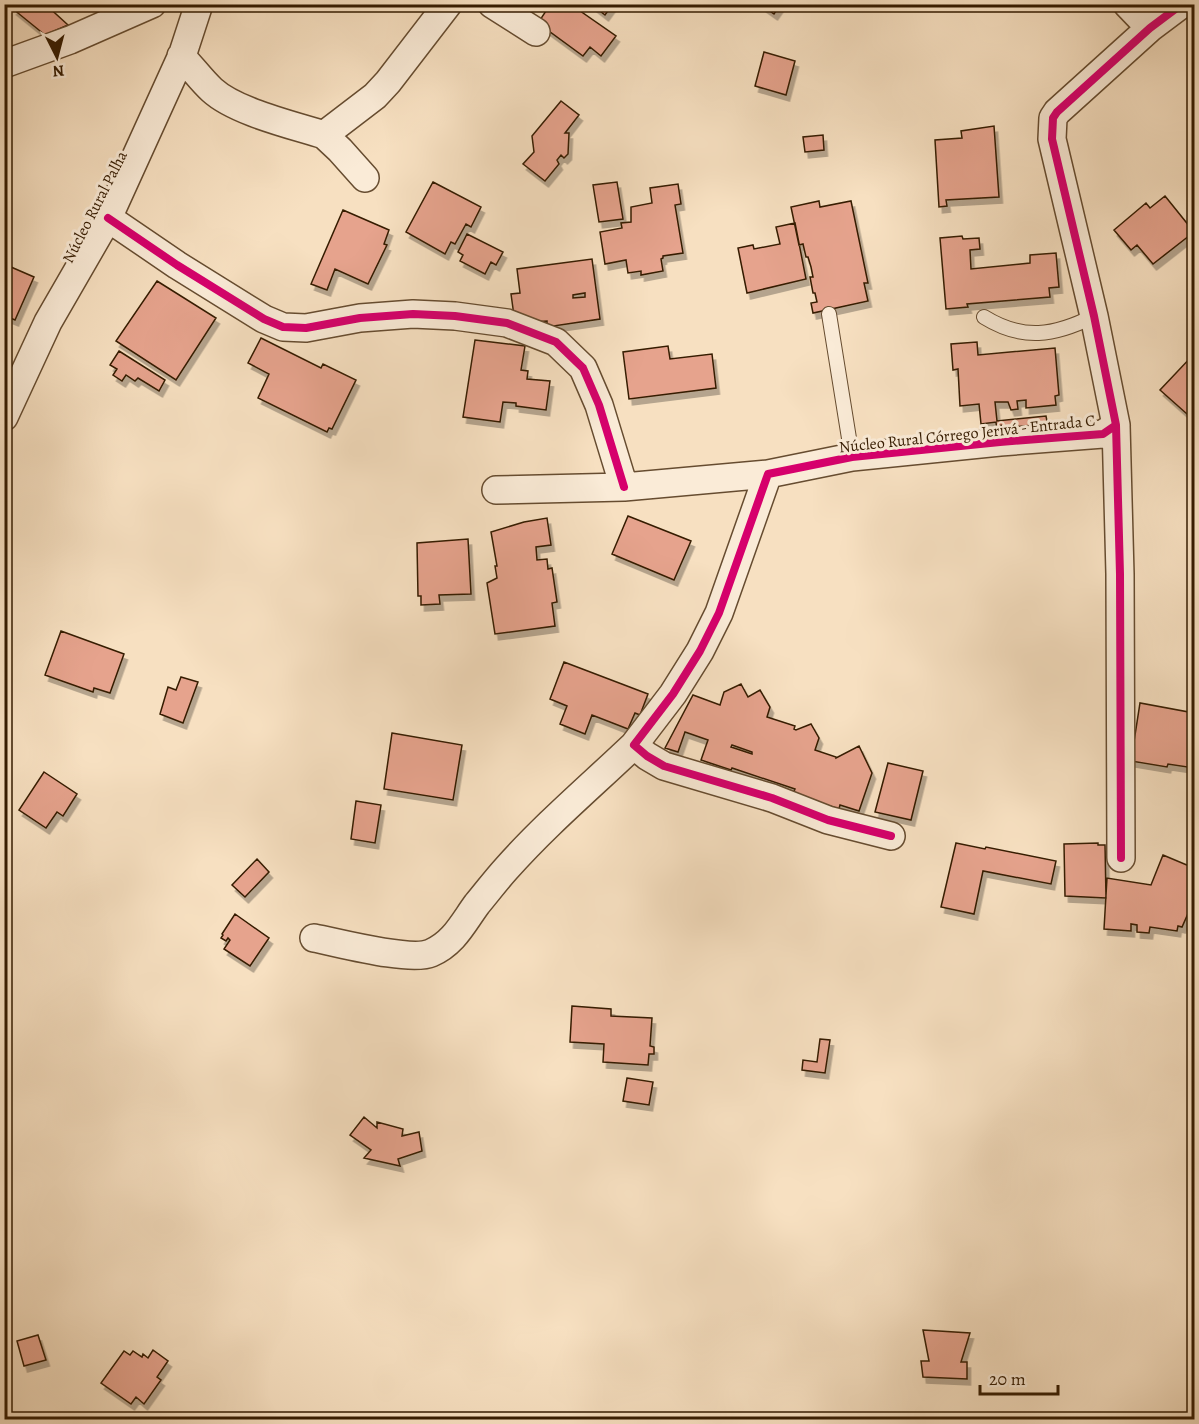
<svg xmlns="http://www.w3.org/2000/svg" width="1199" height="1424" viewBox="0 0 1199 1424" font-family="Alegreya,serif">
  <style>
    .building { fill: #e6a38d; stroke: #351b00; stroke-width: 1.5; fill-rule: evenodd; filter: url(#shadow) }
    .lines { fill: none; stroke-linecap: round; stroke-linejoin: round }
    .lane-casing { stroke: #664c30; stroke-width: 16 }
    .street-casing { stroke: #664c30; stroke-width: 30 }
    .lane { stroke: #faebd7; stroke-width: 14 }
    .street { stroke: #faebd7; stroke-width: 27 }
    .cycleway-casing { stroke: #faebd7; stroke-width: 11 }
    .cycleway { stroke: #d6006c; stroke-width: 8 }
    .labels { text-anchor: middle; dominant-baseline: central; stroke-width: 6; stroke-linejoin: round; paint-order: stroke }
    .street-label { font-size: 16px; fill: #351b00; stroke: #faebd7 }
  </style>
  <defs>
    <filter id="shadow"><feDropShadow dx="3.5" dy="6" stdDeviation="0" flood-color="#0004"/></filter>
  </defs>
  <rect width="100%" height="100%" fill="#f7e0c1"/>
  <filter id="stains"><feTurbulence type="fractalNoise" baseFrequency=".00333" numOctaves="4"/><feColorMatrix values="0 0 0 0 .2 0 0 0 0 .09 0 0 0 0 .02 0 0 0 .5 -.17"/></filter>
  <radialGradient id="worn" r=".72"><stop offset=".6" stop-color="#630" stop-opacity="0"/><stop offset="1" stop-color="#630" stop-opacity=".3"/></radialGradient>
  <path class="building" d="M 17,4 L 45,4 L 68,25 L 45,35 L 13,9 Z
    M 543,4 L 570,4 L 616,36 L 601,56 L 590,47 L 583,56 L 538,23 L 548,8 Z
    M 591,4 L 613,4 L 605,15 Z
    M 760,4 L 781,4 L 774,14 Z
    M 764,52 L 795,61 L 786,95 L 755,86 Z
    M 561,101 L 579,115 L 565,133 L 569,133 L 568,154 L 564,158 L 561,155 L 557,160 L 559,164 L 545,181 L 523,164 L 534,152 L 532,136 Z
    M 994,126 L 999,197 L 946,200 L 947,206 L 939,207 L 935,140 L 962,138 L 961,131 Z
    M 823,135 L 824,150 L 805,152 L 803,137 Z
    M 433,182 L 481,207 L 471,227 L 466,224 L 455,244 L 451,242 L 445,254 L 406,232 Z
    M 617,182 L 623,219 L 599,222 L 593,185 Z
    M 678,184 L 681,204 L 675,205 L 683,253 L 663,256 L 663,258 L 661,259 L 663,271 L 641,275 L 641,271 L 628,273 L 626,260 L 605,264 L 600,232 L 622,228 L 621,223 L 631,222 L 631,207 L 652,203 L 650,188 Z
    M 1165,196 L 1194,232 L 1153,264 L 1137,245 L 1131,250 L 1114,230 L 1146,203 L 1150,208 Z
    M 819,201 L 820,207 L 851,201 L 868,283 L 864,283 L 868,301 L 813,313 L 811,303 L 817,302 L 815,293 L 813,293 L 810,277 L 813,277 L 811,267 L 808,257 L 806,257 L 803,244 L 799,245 L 791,207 Z
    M 343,210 L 389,230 L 384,244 L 387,245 L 368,284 L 335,269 L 327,290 L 311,284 Z
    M 795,223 L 806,279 L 747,293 L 738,248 L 753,245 L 754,249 L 780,244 L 776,227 Z
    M 467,234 L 503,252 L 496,265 L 491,262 L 485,274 L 460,261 L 463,255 L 458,252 Z
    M 962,236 L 963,239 L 979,238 L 980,249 L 970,250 L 971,269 L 1030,263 L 1030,255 L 1056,253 L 1059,287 L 1049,288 L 1050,297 L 967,304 L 968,307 L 946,309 L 940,238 Z
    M 592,259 L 600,319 L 547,327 L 547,321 L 515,323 L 511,294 L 520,293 L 517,269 ZM 585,293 L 585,297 L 573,298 L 573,295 Z
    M 11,267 L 34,277 L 15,320 L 8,317 L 4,325 L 4,280 Z
    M 157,281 L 216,318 L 176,380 L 116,341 Z
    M 261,338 L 321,368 L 323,364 L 356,380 L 332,429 L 329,428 L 327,432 L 258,398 L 269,374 L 248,363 Z
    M 475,340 L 525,346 L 521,370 L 528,371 L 527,379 L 550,381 L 546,410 L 516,406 L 516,403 L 503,402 L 500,422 L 463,417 Z
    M 977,342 L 978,355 L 1055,348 L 1059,395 L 1055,396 L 1056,405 L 1026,408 L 1026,400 L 1017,401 L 1018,409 L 1011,410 L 1008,402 L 995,402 L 997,421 L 1046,416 L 1048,426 L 997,431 L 996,422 L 981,424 L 979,404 L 960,406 L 958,369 L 953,370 L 951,344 Z
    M 668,346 L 670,359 L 712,354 L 716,388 L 629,399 L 623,352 Z
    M 119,351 L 165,380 L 159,391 L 138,378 L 135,381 L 126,375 L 122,381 L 113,375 L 117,369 L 110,365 Z
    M 1193,355 L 1194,414 L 1190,410 L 1187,414 L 1160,390 Z
    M 628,516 L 691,541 L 674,580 L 612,554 Z
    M 547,518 L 551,545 L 536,547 L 537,560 L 547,559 L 548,569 L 552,568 L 557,602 L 552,603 L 555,626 L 495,634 L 487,583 L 497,578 L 495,566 L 497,566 L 491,532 L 524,522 Z
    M 468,539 L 471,594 L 439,595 L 440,604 L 421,605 L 421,596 L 418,596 L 417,543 Z
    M 61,631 L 124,654 L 110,693 L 94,688 L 93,692 L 45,675 Z
    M 564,662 L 648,694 L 640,715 L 635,713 L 628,729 L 592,715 L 585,734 L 560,724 L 567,706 L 550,699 Z
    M 181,677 L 198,682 L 183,723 L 160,714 L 168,687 L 176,690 Z
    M 741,684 L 748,697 L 760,690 L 770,707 L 767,717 L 795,726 L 794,729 L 796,730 L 811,724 L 819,738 L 815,750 L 836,757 L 836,758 L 859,746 L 872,773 L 859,811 L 840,805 L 839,809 L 793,794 L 795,789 L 732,768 L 731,770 L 701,760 L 708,740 L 685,732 L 678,752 L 665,748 L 693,695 L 720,705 L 724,692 ZM 732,745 L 752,752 L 752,754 L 731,747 Z
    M 1191,700 L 1194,700 L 1194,768 L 1168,764 L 1167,767 L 1131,761 L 1140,703 L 1189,712 Z
    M 392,733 L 462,745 L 453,800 L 384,789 Z
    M 888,763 L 923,771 L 911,820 L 875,812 Z
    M 44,772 L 77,794 L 63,816 L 57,812 L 46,828 L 19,810 Z
    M 356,801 L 381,805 L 375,843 L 351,839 Z
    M 956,843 L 985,849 L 986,847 L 1056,861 L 1051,884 L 983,871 L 974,914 L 941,907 Z
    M 1098,843 L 1098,845 L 1105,845 L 1106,898 L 1065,896 L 1064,844 Z
    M 1163,855 L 1194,868 L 1194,900 L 1182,927 L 1178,926 L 1177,931 L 1150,927 L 1149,933 L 1137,932 L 1137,925 L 1131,924 L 1131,931 L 1104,929 L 1107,878 L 1151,885 Z
    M 257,859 L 269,872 L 245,897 L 232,885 Z
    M 235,914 L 269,938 L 250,966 L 224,949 L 230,940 L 228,938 L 226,941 L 221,938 L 223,935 L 222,934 Z
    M 572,1006 L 611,1009 L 611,1016 L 652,1018 L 650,1046 L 654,1047 L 654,1054 L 649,1054 L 648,1065 L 603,1062 L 604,1044 L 570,1042 Z
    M 820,1039 L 830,1040 L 825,1073 L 802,1070 L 803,1060 L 817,1062 Z
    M 627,1078 L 653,1082 L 649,1105 L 623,1101 Z
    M 364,1117 L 377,1128 L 377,1122 L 403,1129 L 402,1136 L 419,1132 L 422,1151 L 398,1159 L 400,1166 L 364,1158 L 371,1150 L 350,1135 Z
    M 923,1330 L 970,1333 L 961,1362 L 967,1362 L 967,1379 L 923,1377 L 921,1361 L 929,1361 Z
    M 38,1335 L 46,1360 L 24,1366 L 17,1341 Z
    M 153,1350 L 168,1361 L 157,1377 L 161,1380 L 144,1404 L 136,1397 L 131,1404 L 101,1383 L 124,1351 L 130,1355 L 133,1351 L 142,1357 L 143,1354 L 148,1358 Z"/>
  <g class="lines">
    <g class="lane-casing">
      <path id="lane" d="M 829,314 L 852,457
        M 984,317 C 1023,341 1054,336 1094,316"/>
    </g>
    <g class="street-casing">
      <path id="street" d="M 492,4 L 536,32
        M 1127,4 L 1150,28
        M 181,56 C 192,67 201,80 212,90 C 236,112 293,125 324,135 L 375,96 L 388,82 L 448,4
        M 4,64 L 70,40 L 152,4
        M 324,135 L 340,150 L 365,178
        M 108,218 L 177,265 L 264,319 L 283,327 L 306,328 L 360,318 L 413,314 L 455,316 L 507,323 L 556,342 L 583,368 L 599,405 L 624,487
        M 4,417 L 48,322 L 108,218 L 183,53 L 199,4
        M 1116,425 L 1120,574 L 1121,858
        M 496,490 L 624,487 L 768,474
        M 891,836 L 828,820 L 772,798 L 664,766 L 647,756 L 634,745 L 673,694 L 700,651 L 719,613 L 768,474 L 852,457 L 1000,442 L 1103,434 L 1116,425 L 1094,316 L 1052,139 L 1053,118 L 1057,112 L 1150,28 L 1182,4
        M 314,938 C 340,943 410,962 431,953 C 454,943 463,923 477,904 C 487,892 496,880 506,869 C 546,824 591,786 634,745"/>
    </g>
    <use href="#lane" class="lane"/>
    <use href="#street" class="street"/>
    <g class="cycleway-casing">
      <path id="cycleway" d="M 108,218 L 177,265 L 264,319 L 283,327 L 306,328 L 360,318 L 413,314 L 455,316 L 507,323 L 556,342 L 583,368 L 599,405 L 624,487
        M 1116,425 L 1120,574 L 1121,858
        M 891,836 L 828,820 L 772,798 L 664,766 L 647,756 L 634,745 L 673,694 L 700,651 L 719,613 L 768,474 L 852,457 L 1000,442 L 1103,434 L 1116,425 L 1094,316 L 1052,139 L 1053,118 L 1057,112 L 1150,28 L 1182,4"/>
    </g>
    <use href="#cycleway" class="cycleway"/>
  </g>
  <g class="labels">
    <g class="street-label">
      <text transform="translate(95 207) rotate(-63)">Núcleo Rural Palha</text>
      <text transform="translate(967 434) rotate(-6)">Núcleo Rural Córrego Jerivá - Entrada C</text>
    </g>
  </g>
  <rect width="1199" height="1424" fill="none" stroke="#f7e0c1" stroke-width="24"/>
  <rect x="6" y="6" width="1187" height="1412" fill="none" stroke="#351b00" stroke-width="3"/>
  <rect x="12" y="12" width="1175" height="1400" fill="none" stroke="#351b00" stroke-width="1.5"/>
  <g transform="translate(57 57) rotate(174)" stroke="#faebd7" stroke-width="4.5" paint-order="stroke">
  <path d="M0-4.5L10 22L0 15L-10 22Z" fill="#351b00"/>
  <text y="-9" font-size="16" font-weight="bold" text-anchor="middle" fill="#351b00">N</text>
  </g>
  <path d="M980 1385v9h78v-9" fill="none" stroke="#351b00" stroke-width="3"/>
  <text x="989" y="1385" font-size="18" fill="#351b00" stroke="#faebd7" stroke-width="4.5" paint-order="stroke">20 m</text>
  <rect width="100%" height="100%" filter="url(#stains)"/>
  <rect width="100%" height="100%" fill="url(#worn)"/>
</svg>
